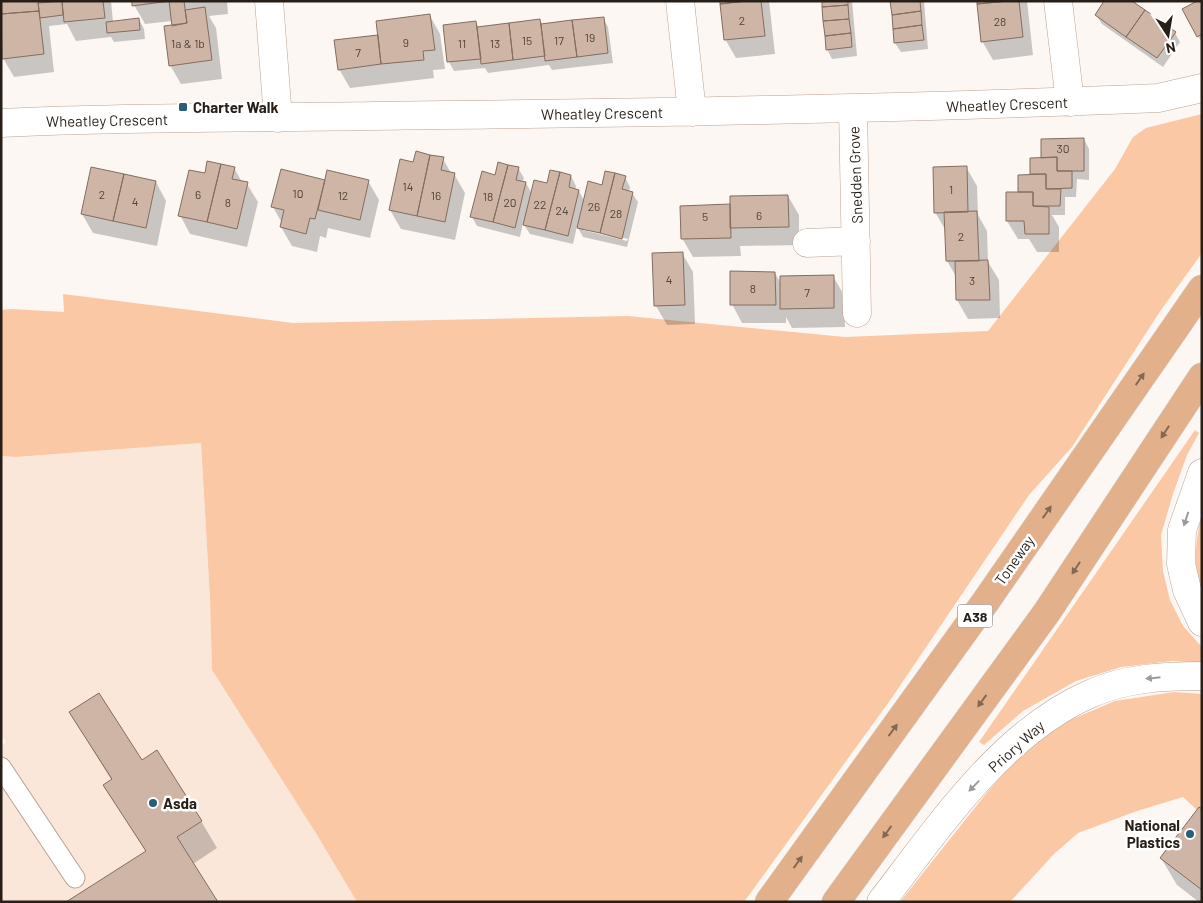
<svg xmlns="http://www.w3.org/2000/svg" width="1203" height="903" viewBox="0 0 1203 903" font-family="Barlow,sans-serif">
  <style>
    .built { fill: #fbe7d9 }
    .green { fill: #fbc8a6 }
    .shadow { fill: #0003; fill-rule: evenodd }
    .building { fill: #cfb5a5; stroke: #846d5e }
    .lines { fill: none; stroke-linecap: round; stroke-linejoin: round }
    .service-casing { stroke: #bba292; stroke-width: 21 }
    .minor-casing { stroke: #bba292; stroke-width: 29 }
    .tertiary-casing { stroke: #bba292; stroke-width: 29 }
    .primary-casing { stroke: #d4d2d1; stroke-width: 29 }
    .service { stroke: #fff; stroke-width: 19 }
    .minor { stroke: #fff; stroke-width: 28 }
    .tertiary { stroke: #fff; stroke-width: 28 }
    .primary { stroke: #e2b18c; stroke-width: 28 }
    .oneway { fill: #846852 }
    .oneway2 { fill: #9e9a97 }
    .poi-dot { fill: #295d79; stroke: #fff; stroke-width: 2 }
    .labels { text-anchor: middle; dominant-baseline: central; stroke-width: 5; stroke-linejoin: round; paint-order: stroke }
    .number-label { font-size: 12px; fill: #51443b }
    .shield { fill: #fff; stroke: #68625d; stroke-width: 1 }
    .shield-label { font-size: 14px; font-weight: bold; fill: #271e18 }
    .street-label { font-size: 15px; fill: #271e18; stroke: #fff }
    .poi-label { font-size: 15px; font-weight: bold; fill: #271e18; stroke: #fff; text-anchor: start }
  </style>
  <rect width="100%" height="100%" fill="#fcf7f3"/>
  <path class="built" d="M 201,443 L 210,599 L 212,670 L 317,835 L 357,902 L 1,902 L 1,746 L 6,742 L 1,735 L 1,456 L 16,457 Z"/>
  <path class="green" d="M 1202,114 L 1202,253 L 1161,310 L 1072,447 L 1029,495 L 891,699 L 744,902 L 357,902 L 317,835 L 212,670 L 210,599 L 201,443 L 16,457 L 1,456 L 1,310 L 12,309 L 64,312 L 63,294 L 293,323 L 628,316 L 845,337 L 988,331 L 1115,169 L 1133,137 L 1146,128 Z
    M 1195,430 L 1199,433 L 1187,455 L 1173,494 L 1161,535 L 1163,571 L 1170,600 L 1183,626 L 1202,647 L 1202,663 L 1172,661 L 1121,667 L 1076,681 L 1023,711 L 984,745 L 979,742 Z
    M 1202,510 L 1202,591 C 1191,565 1197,537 1202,510 Z
    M 1174,692 L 1202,694 L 1202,809 L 1197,810 L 1183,797 L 1137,811 L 1078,833 L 1054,854 L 1010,902 L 900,902 L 985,795 L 1007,769 L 1035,742 L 1070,720 L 1115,701 Z"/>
  <path class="shadow" d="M 1,1 L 46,1 L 46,4 L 50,3 L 50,1 L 111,1 L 113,22 L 139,19 L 144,29 L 145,39 L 114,42 L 111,37 L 76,41 L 67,24 L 49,26 L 54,72 L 14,77 L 3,58 L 1,38 Z
    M 133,1 L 227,1 L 228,14 L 209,16 L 216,28 L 222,79 L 181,84 L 170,65 L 172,21 L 145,24 L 134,5 Z
    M 721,1 L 769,1 L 775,54 L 736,58 L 725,39 Z
    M 823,1 L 852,1 L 857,56 L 832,59 L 827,49 Z
    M 891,1 L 924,1 L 928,49 L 901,52 L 895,43 Z
    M 978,1 L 1027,1 L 1033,55 L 993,60 L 982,41 Z
    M 1202,1 L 1202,43 L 1198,36 Z
    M 1096,15 L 1175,33 L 1180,42 L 1163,67 L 1102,24 Z
    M 430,16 L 440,34 L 445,69 L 433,70 L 434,78 L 350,88 L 339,69 L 379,36 Z
    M 603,18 L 608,27 L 613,63 L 552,70 L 549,65 L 488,73 L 485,68 L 454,71 L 449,62 L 444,26 L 476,22 L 479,28 L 540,20 L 543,25 Z
    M 1084,139 L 1089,149 L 1089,180 L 1077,179 L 1076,197 L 1065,197 L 1065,215 L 1052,215 L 1059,227 L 1059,252 L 1037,252 L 1029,239 L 1018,239 L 1007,221 L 1019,193 L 1031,176 L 1031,159 L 1043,159 Z
    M 443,159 L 451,173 L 454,174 L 465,193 L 455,240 L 401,229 L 390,210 L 414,163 Z
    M 966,167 L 977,186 L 978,215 L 987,231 L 988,262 L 999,280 L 1000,318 L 968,319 L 957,300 L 957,278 L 947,261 L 946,231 L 935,212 Z
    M 234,168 L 242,182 L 247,184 L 258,202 L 247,247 L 190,234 L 180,215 L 206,175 Z
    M 518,168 L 524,178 L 522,182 L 526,183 L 532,194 L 548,184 L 571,176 L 576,186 L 575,190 L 579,191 L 585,202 L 603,186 L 625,177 L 630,187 L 629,192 L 632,193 L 638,202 L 627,247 L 583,237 L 577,226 L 573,244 L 530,234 L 523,223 L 520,237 L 477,226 L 472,217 L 496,176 ZM 583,228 L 628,239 L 627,241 L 583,230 Z
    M 326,181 L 368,181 L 379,200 L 370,238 L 328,228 L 326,238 L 320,236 L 317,252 L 292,246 L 281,227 L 282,223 L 273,207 Z
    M 156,182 L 166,201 L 157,246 L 93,233 L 82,214 Z
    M 788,196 L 799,215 L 799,245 L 740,246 L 741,256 L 693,257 L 682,238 L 731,205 Z
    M 682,253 L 693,272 L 695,324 L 667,325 L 656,306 L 654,255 Z
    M 775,273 L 781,284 L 833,276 L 844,295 L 845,327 L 792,328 L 786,317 L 786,323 L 742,323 L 732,304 Z
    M 70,713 L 142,762 L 201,821 L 217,848 L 193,864 L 146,852 L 105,786 L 112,781 Z
    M 1202,811 L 1202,902 L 1199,902 L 1177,885 L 1161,858 Z"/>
  <path class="building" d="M 1,1 L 38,1 L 39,11 L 1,14 Z
    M 62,1 L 103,1 L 105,18 L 64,22 Z
    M 62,1 L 63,15 L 40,18 L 38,3 Z
    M 132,1 L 170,1 L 132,6 Z
    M 169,1 L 184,1 L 187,23 L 172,26 Z
    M 720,1 L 746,1 L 720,4 Z
    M 746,1 L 761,1 L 765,36 L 724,40 L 720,4 Z
    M 822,1 L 848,1 L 848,5 L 822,7 Z
    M 890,1 L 920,1 L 921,11 L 892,15 Z
    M 977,1 L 1008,1 L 977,4 Z
    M 1008,1 L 1019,1 L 1023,37 L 981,42 L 977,4 Z
    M 1104,1 L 1132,1 L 1145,10 L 1126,37 L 1095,15 Z
    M 1197,1 L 1202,1 L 1202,34 L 1197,37 L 1182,9 Z
    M 848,5 L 849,19 L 823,21 L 822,7 Z
    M 205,7 L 212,60 L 169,66 L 164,26 L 187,23 L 185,10 Z
    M 1145,10 L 1176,32 L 1157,58 L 1126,37 Z
    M 39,11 L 44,54 L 2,59 L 1,14 Z
    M 921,11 L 922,25 L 893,29 L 892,15 Z
    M 430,14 L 435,50 L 423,51 L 424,60 L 381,64 L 376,21 Z
    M 604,17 L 608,53 L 577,57 L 572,20 Z
    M 139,18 L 140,30 L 107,33 L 106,22 Z
    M 540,19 L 545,56 L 513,60 L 509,23 Z
    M 849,19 L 851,33 L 825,36 L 823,21 Z
    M 572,20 L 577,57 L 545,61 L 541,24 Z
    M 476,21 L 481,59 L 447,62 L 443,25 Z
    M 509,23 L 513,60 L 481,64 L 477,27 Z
    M 922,25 L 924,40 L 894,43 L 893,29 Z
    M 851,33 L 852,47 L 826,50 L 825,36 Z
    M 378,35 L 381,64 L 338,70 L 334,40 Z
    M 1084,138 L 1084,171 L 1057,171 L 1057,157 L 1041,158 L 1041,139 Z
    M 416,151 L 430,155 L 417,216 L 389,210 L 400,159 L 413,162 Z
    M 430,155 L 444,157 L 441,170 L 455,173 L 445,222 L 417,216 Z
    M 1057,157 L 1057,171 L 1072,171 L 1072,188 L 1046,189 L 1046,174 L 1030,174 L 1030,158 Z
    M 207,161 L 221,164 L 207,222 L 178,216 L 189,170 L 205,173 Z
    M 498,162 L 508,165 L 493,222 L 470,217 L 482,171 L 495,175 Z
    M 221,164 L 235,167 L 232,179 L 248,182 L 237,229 L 207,222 Z
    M 508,165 L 519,167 L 516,180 L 526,182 L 515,228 L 493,222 Z
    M 967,166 L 968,212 L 934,213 L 933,167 Z
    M 91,167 L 124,174 L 113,221 L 81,214 Z
    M 281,169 L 325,180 L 315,219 L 310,218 L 306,234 L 280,227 L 284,210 L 271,207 Z
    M 327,170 L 369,180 L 360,220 L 318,210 Z
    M 550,170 L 560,172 L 545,230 L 523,225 L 534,180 L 547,183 Z
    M 605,171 L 615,173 L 600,233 L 577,228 L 588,181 L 602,185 Z
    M 560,172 L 571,175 L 569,187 L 579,190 L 568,236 L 545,230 Z
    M 615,173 L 626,176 L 622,189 L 633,192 L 622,239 L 600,233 Z
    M 124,174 L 156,181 L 146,228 L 113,221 Z
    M 1046,174 L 1046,189 L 1061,189 L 1060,206 L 1033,206 L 1033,192 L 1018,192 L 1018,175 Z
    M 1006,192 L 1033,192 L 1033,206 L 1049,207 L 1049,234 L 1025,234 L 1024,221 L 1006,221 Z
    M 788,195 L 789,227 L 730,228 L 730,196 Z
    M 730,204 L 731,238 L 681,239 L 680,206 Z
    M 977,211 L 979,261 L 946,261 L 944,212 Z
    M 683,252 L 685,305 L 654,306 L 652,253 Z
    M 988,260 L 990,300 L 956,300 L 955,261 Z
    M 730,271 L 775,272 L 776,305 L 730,305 Z
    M 834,275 L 834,308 L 780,309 L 780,276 Z
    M 99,693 L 142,760 L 157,750 L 202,821 L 177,837 L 218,902 L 66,902 L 146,851 L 103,785 L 112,779 L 69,712 Z
    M 1199,807 L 1202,809 L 1202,890 L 1160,858 Z"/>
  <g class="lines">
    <g class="service-casing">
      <path id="service" d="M 1,767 L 75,878"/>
    </g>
    <g class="minor-casing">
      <path id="minor" d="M 269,1 L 278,118
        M 680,1 L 692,112
        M 1058,1 L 1070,102
        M 853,109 L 857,313
        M 1,123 C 125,117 249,118 373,116 C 635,113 896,109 1158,98 L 1202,88
        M 807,243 L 856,241"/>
    </g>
    <g class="tertiary-casing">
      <path id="tertiary" d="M 1202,473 L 1182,530 L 1181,564 L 1187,590 L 1202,622
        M 881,902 C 938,828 1002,732 1090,694 C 1125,678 1164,676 1202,676"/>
    </g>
    <g class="primary-casing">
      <path id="primary" d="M 769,902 L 986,601 L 1202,289
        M 836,902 L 1047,612 L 1202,377"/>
    </g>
    <use href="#service" class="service"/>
    <use href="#minor" class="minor"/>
    <use href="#tertiary" class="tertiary"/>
    <use href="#primary" class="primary"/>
  </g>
  <defs><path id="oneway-solid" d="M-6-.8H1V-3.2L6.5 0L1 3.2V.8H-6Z" transform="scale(1.25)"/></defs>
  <g class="oneway">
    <use href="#oneway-solid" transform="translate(1140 379) rotate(-55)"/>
    <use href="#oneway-solid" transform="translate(1165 432) rotate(123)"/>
    <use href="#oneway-solid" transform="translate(1047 512) rotate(-55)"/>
    <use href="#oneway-solid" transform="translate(1076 568) rotate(123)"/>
    <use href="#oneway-solid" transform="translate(982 701) rotate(126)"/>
    <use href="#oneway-solid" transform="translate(893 730) rotate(-54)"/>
    <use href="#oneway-solid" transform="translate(887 832) rotate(126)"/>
    <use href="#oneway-solid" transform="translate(798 862) rotate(-54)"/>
  </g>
  <g class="oneway2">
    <use href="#oneway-solid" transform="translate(1186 519) rotate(108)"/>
    <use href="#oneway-solid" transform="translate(1153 678) rotate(174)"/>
    <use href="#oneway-solid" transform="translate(974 786) rotate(134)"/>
  </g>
  <g class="poi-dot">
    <rect x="178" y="102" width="10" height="10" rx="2.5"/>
    <circle cx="153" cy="803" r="5"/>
    <circle cx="1190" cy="834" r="5"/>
  </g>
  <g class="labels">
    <g class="number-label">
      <text x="742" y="20">2</text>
      <text x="1000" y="21">28</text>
      <text x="590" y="37">19</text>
      <text x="527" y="40">15</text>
      <text x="559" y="40">17</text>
      <text x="406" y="42">9</text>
      <text x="188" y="43">1a &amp; 1b</text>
      <text x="462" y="43">11</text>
      <text x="495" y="43">13</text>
      <text x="358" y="52">7</text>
      <text x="1063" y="148">30</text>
      <text x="408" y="186">14</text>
      <text x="951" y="189">1</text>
      <text x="298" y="193">10</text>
      <text x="102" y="194">2</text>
      <text x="198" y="194">6</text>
      <text x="343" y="195">12</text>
      <text x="436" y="195">16</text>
      <text x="488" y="196">18</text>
      <text x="135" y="201">4</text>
      <text x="228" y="202">8</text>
      <text x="510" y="202">20</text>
      <text x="540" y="204">22</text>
      <text x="594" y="206">26</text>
      <text x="562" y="210">24</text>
      <text x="616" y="213">28</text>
      <text x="759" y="215">6</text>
      <text x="705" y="216">5</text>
      <text x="961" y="236">2</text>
      <text x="669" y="279">4</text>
      <text x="972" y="280">3</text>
      <text x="753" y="288">8</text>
      <text x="807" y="292">7</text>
    </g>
    <rect class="shield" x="957.5" y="604.5" width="35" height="23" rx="4"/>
    <g class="shield-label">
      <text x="975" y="616">A38</text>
    </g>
    <g class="street-label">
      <text transform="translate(1007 104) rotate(-2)">Wheatley Crescent</text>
      <text transform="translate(602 113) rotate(-1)">Wheatley Crescent</text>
      <text transform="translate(107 120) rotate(-1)">Wheatley Crescent</text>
      <text transform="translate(855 175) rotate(-92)">Snedden Grove</text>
      <text transform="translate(1014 560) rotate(-55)">Toneway</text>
      <text transform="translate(1016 746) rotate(-42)">Priory Way</text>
    </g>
    <g class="poi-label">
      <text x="193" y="107">Charter Walk</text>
      <text x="163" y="803">Asda</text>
      <text x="1180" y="825" text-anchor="end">National<tspan x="1180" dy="17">Plastics</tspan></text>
    </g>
  </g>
  <rect width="1203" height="903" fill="none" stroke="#271e18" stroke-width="5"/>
  <g transform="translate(1168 35) rotate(168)" stroke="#ffffff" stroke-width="4" paint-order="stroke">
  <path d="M0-4L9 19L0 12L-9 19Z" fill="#271e18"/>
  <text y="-8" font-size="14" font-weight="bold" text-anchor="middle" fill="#271e18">N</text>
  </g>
</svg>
